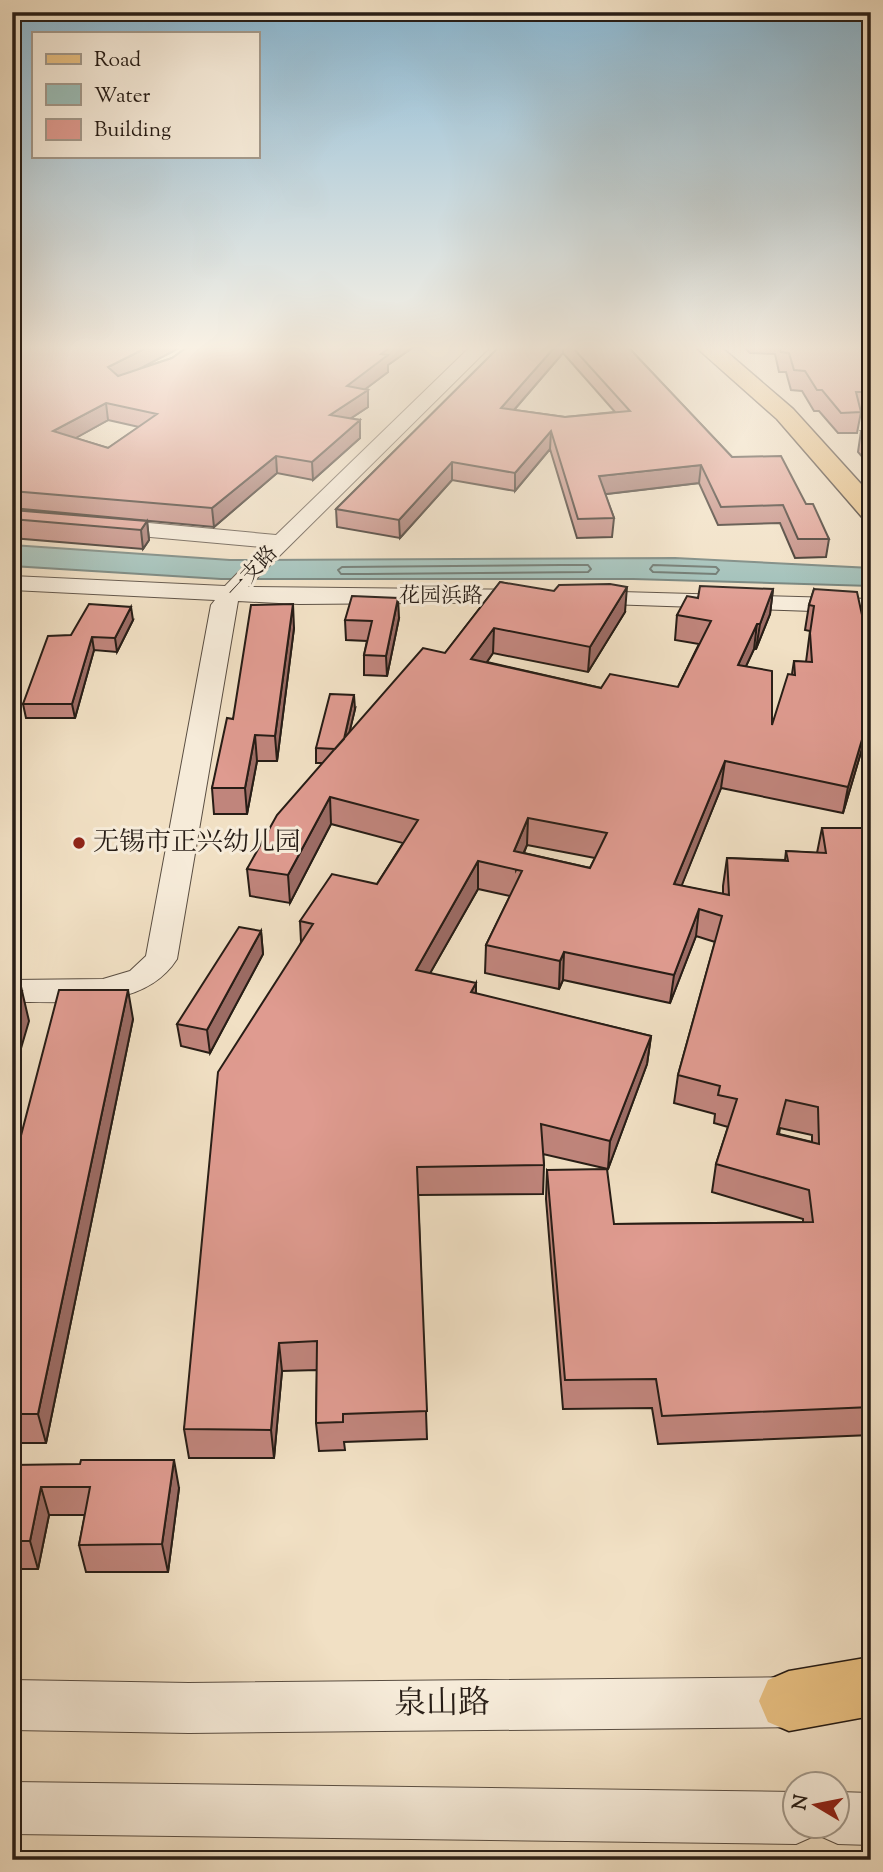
<svg xmlns="http://www.w3.org/2000/svg" width="883" height="1872" viewBox="0 0 883 1872" font-family="'Sorts Mill Goudy','Noto Serif SC',serif">
  <style>
    .water { fill: #9bbdb7; stroke: #6d7d77; stroke-width: 2 }
    .lines { fill: none; stroke-linecap: round; stroke-linejoin: round }
    .shore { stroke: #616d66; stroke-width: 2 }
    .minor-casing { stroke: #5a4e42; stroke-width: 2 }
    .major-casing { stroke: #271d16; stroke-width: 3 }
    .minor { fill: #f6ebd9; fill-rule: evenodd }
    .major { fill: #e8c082; fill-rule: evenodd }
    .wall { fill: #c0857c; stroke: #271d16; stroke-width: 2; fill-rule: evenodd }
    .shaded-wall { fill: #9c6c65; stroke: #271d16; stroke-width: 2 }
    .building { fill: #df9b90; stroke: #271d16; stroke-width: 2; fill-rule: evenodd }
    .poi-dot { fill: #8f2418; stroke: #f6ebd9; stroke-width: 2.5 }
    .labels { text-anchor: middle; dominant-baseline: central; stroke-width: 6; stroke-linejoin: round; paint-order: stroke }
    .far-street-label { font-size: 21px; fill: #271d16; stroke: #f6ebd9 }
    .poi-label { font-size: 26px; fill: #271d16; stroke: #f6ebd9; text-anchor: start }
    .near-street-label { font-size: 32px; fill: #271d16; stroke: #f6ebd9 }
  </style>
  <rect width="100%" height="100%" fill="#f1e0c4"/>
  <filter id="stains"><feTurbulence type="fractalNoise" baseFrequency=".00286" numOctaves="4"/><feColorMatrix values="0 0 0 0 .2 0 0 0 0 .09 0 0 0 0 .02 0 0 0 .5 -.17"/></filter>
  <radialGradient id="worn" r=".72"><stop offset=".6" stop-color="#630" stop-opacity="0"/><stop offset="1" stop-color="#630" stop-opacity=".3"/></radialGradient>
  <path class="water" d="M 12,545 L 230,560 L 675,558 L 871,568 L 871,586 L 633,579 L 221,579 L 12,566 Z"/>
  <g class="lines">
    <path class="shore" d="M 561,565 L 588,565 L 591,569 L 588,572 L 366,574 L 341,574 L 338,570 L 342,567 Z
      M 653,565 L 716,567 L 719,570 L 716,574 L 653,572 L 650,569 Z"/>
    <g class="minor-casing">
      <path id="minor" d="M 469,348 L 489,348 L 248,587 L 530,590 L 538,592 L 542,597 L 538,602 L 299,604 L 238,601 L 177,959 C 143,1012 67,1001 12,1002 L 12,980 L 103,979 L 130,971 L 146,956 L 211,605 L 215,600 L 12,590 L 12,576 L 225,586 L 263,547 L 106,533 L 95,526 L 106,519 L 276,535 Z
        M 585,591 L 871,599 L 871,613 L 577,603 L 573,598 L 577,593 Z
        M 803,1677 L 820,1685 L 828,1702 L 820,1719 L 803,1727 L 189,1733 L 12,1730 L 12,1680 L 189,1683 Z
        M 12,1782 L 796,1792 L 796,1826 L 838,1826 L 838,1792 L 871,1793 L 871,1845 L 838,1844 L 820,1836 L 817,1830 L 814,1836 L 796,1844 L 12,1834 Z"/>
    </g>
    <g class="major-casing">
      <path id="major" d="M 697,348 L 722,348 L 793,409 L 871,495 L 871,519 L 862,517 L 777,419 Z
        M 871,1657 L 871,1716 L 789,1731 L 768,1722 L 759,1701 L 768,1680 L 789,1671 Z"/>
    </g>
    <use href="#minor" class="minor"/>
    <use href="#major" class="major"/>
  </g>
  <path class="wall" d="M 12,348 L 179,348 L 138,369 L 172,358 L 186,348 L 412,348 L 388,365 L 388,372 L 365,389 L 368,390 L 368,407 L 350,419 L 360,420 L 360,438 L 313,480 L 277,473 L 214,527 L 12,508 ZM 108,420 L 139,427 L 108,448 L 75,438 Z
    M 498,348 L 629,348 L 732,457 L 806,504 L 829,539 L 826,557 L 795,558 L 780,523 L 718,525 L 699,483 L 605,494 L 614,518 L 612,537 L 577,538 L 550,449 L 515,491 L 452,480 L 400,538 L 337,527 L 336,509 ZM 563,353 L 615,412 L 565,417 L 514,410 Z
    M 745,348 L 871,348 L 871,412 L 861,412 L 857,433 L 838,433 L 819,411 L 814,411 L 802,391 L 791,390 L 786,372 L 779,372 L 775,354 L 750,353 Z
    M 861,431 L 871,431 L 871,467 L 858,452 Z
    M 12,510 L 147,521 L 149,540 L 143,549 L 12,538 Z
    M 500,582 L 625,612 L 588,672 L 493,653 L 487,662 L 601,688 L 678,687 L 699,644 L 675,640 L 677,615 L 698,598 L 773,589 L 770,614 L 756,649 L 754,649 L 746,666 L 772,725 L 792,674 L 794,661 L 806,662 L 810,631 L 805,630 L 809,605 L 814,589 L 871,656 L 871,743 L 864,742 L 843,813 L 721,788 L 681,886 L 723,894 L 723,886 L 727,858 L 785,860 L 786,851 L 817,853 L 822,828 L 871,828 L 871,1435 L 658,1444 L 652,1408 L 563,1409 L 546,1199 L 547,1170 L 614,1224 L 803,1222 L 803,1219 L 712,1192 L 716,1164 L 728,1127 L 714,1123 L 715,1114 L 674,1103 L 678,1075 L 715,942 L 696,936 L 670,1003 L 563,980 L 559,989 L 485,973 L 486,945 L 510,896 L 478,889 L 430,973 L 476,994 L 651,1036 L 647,1064 L 608,1169 L 543,1154 L 544,1165 L 543,1194 L 418,1195 L 427,1439 L 344,1442 L 345,1450 L 319,1451 L 316,1423 L 317,1370 L 282,1371 L 274,1458 L 189,1458 L 184,1429 L 301,942 L 300,921 L 377,884 L 403,843 L 331,824 L 290,903 L 250,896 L 247,869 L 323,763 L 316,763 L 316,748 L 355,709 L 349,733 L 445,653 ZM 527,845 L 595,858 L 590,868 L 524,853 ZM 780,1128 L 812,1135 L 812,1142 L 779,1134 Z
    M 399,618 L 387,676 L 364,675 L 364,655 L 367,641 L 346,640 L 345,620 Z
    M 133,620 L 117,652 L 94,650 L 75,718 L 26,718 L 23,704 L 71,635 Z
    M 294,628 L 277,761 L 257,761 L 247,814 L 214,814 L 212,788 L 233,719 Z
    M 261,931 L 263,954 L 210,1053 L 181,1046 L 177,1024 Z
    M 133,1019 L 46,1443 L 12,1443 L 12,1170 Z
    M 12,1465 L 179,1488 L 168,1572 L 86,1572 L 79,1545 L 85,1515 L 49,1515 L 38,1569 L 12,1569 Z"/>
  <path class="shaded-wall" d="M 146,348 L 179,348 L 111,384 L 108,367 Z
    M 389,348 L 412,348 L 388,365 L 388,372 L 347,403 L 347,386 L 381,354 Z
    M 554,348 L 563,348 L 563,353 L 501,425 L 501,408 Z
    M 368,390 L 368,407 L 330,432 L 330,415 Z
    M 106,403 L 108,420 L 56,449 L 53,431 Z
    M 360,420 L 360,438 L 313,480 L 312,462 Z
    M 551,431 L 550,449 L 515,491 L 515,473 Z
    M 276,456 L 277,473 L 214,527 L 212,508 Z
    M 452,462 L 452,480 L 400,538 L 399,520 Z
    M 701,465 L 699,483 L 598,495 L 599,476 Z
    M 147,521 L 149,540 L 143,549 L 141,530 Z
    M 627,587 L 625,612 L 588,672 L 590,647 Z
    M 773,589 L 770,614 L 756,649 L 760,624 Z
    M 398,598 L 399,618 L 387,676 L 386,656 Z
    M 293,604 L 294,628 L 277,761 L 275,736 Z
    M 131,607 L 133,620 L 117,652 L 115,638 Z
    M 757,624 L 754,649 L 735,690 L 738,665 Z
    M 494,628 L 493,653 L 471,685 L 471,659 Z
    M 92,637 L 94,650 L 75,718 L 72,704 Z
    M 354,695 L 355,709 L 342,764 L 342,749 Z
    M 869,716 L 864,742 L 843,813 L 848,787 Z
    M 255,735 L 257,761 L 247,814 L 245,788 Z
    M 12,749 L 16,766 L 12,778 Z
    M 725,761 L 721,788 L 671,912 L 674,884 Z
    M 330,797 L 331,824 L 290,903 L 288,875 Z
    M 528,818 L 527,845 L 516,870 L 514,851 Z
    M 478,861 L 478,889 L 416,998 L 416,970 Z
    M 699,909 L 696,936 L 670,1003 L 674,975 Z
    M 261,931 L 263,954 L 210,1053 L 207,1030 Z
    M 564,952 L 563,980 L 559,989 L 560,961 Z
    M 476,983 L 476,1011 L 471,992 Z
    M 128,990 L 133,1019 L 46,1443 L 38,1414 Z
    M 22,991 L 29,1021 L 12,1079 L 12,1025 Z
    M 651,1036 L 647,1064 L 608,1169 L 610,1141 Z
    M 279,1343 L 282,1371 L 274,1458 L 271,1430 Z
    M 174,1460 L 179,1488 L 168,1572 L 162,1544 Z
    M 41,1487 L 49,1515 L 38,1569 L 30,1541 Z"/>
  <path class="building" d="M 12,348 L 146,348 L 108,367 L 118,376 L 172,358 L 186,348 L 389,348 L 381,354 L 388,355 L 347,386 L 368,390 L 330,415 L 360,420 L 312,462 L 276,456 L 212,508 L 12,491 ZM 106,403 L 157,414 L 108,448 L 53,431 Z
    M 498,348 L 554,348 L 501,408 L 565,417 L 630,411 L 573,348 L 629,348 L 732,457 L 781,456 L 806,504 L 813,504 L 829,539 L 798,539 L 783,505 L 721,507 L 701,465 L 599,476 L 614,518 L 578,519 L 551,431 L 515,473 L 452,462 L 399,520 L 336,509 Z
    M 780,348 L 871,348 L 871,392 L 856,392 L 861,412 L 841,413 L 822,390 L 817,390 L 805,371 L 794,370 L 789,353 L 781,352 Z
    M 861,431 L 871,431 L 871,442 Z
    M 12,510 L 147,521 L 141,530 L 12,519 Z
    M 500,582 L 554,591 L 559,585 L 610,584 L 627,587 L 590,647 L 494,628 L 471,659 L 601,688 L 610,674 L 678,687 L 711,621 L 677,615 L 687,596 L 698,598 L 700,586 L 773,589 L 760,624 L 757,624 L 738,665 L 772,671 L 772,725 L 788,674 L 795,675 L 794,661 L 812,662 L 810,633 L 814,606 L 809,605 L 814,589 L 857,592 L 871,656 L 871,716 L 869,716 L 848,787 L 725,761 L 674,884 L 729,895 L 727,858 L 788,861 L 786,851 L 826,853 L 822,828 L 871,828 L 871,1407 L 662,1416 L 656,1379 L 565,1380 L 547,1170 L 607,1169 L 614,1224 L 813,1222 L 809,1190 L 716,1164 L 737,1099 L 718,1095 L 720,1086 L 678,1075 L 722,916 L 699,909 L 674,975 L 564,952 L 560,961 L 486,945 L 522,871 L 478,861 L 416,970 L 476,983 L 471,992 L 651,1036 L 610,1141 L 541,1124 L 544,1165 L 417,1167 L 427,1411 L 343,1414 L 343,1422 L 316,1423 L 317,1341 L 279,1343 L 271,1430 L 184,1429 L 218,1072 L 313,924 L 300,921 L 332,874 L 377,884 L 418,820 L 330,797 L 288,875 L 247,869 L 277,815 L 423,648 L 445,653 ZM 528,818 L 607,833 L 590,868 L 514,851 ZM 786,1100 L 818,1107 L 819,1144 L 777,1134 Z
    M 352,596 L 398,598 L 386,656 L 364,655 L 372,621 L 345,620 Z
    M 89,604 L 131,607 L 115,638 L 92,637 L 72,704 L 23,704 L 48,636 L 71,635 Z
    M 293,604 L 275,736 L 255,735 L 245,788 L 212,788 L 227,718 L 233,719 L 251,605 Z
    M 330,694 L 354,695 L 344,739 L 335,749 L 316,748 Z
    M 239,927 L 261,931 L 207,1030 L 177,1024 Z
    M 59,990 L 128,990 L 38,1414 L 12,1414 L 12,1170 Z
    M 12,991 L 22,991 L 12,1025 Z
    M 81,1460 L 174,1460 L 162,1544 L 79,1545 L 90,1487 L 41,1487 L 30,1541 L 12,1541 L 12,1465 L 80,1464 Z"/>
  <linearGradient id="sky" x2="0" y2="1"><stop stop-color="#89b8d4"/><stop offset="0.57" stop-color="#f9f1e4"/><stop offset="1" stop-color="#f9f1e4" stop-opacity="0"/></linearGradient>
  <rect width="883" height="610" fill="url(#sky)"/>
  <circle class="poi-dot" cx="79" cy="843" r="7"/>
  <g class="labels">
    <g class="far-street-label">
      <text transform="translate(253 573) rotate(-47)">一支路</text>
      <text x="441" y="597">花园浜路</text>
    </g>
    <g class="poi-label">
      <text x="93" y="843">无锡市正兴幼儿园</text>
    </g>
    <g class="near-street-label">
      <text transform="translate(442 1705) rotate(-1)">泉山路</text>
    </g>
  </g>
  <rect width="883" height="1872" fill="none" stroke="#f1e0c4" stroke-width="42"/>
  <rect x="14" y="14" width="855" height="1844" fill="none" stroke="#271d16" stroke-width="3.5"/>
  <rect x="21" y="21" width="841" height="1830" fill="none" stroke="#271d16" stroke-width="2"/>
  <rect x="32" y="32" width="228" height="126" fill="#f6ebd9" stroke="#a3998b" stroke-width="2"/>
  <rect x="46" y="54" width="35" height="10" fill="#e8c082" stroke="#a3998b" stroke-width="2"/>
  <text x="94" y="66" font-size="21" fill="#271d16">Road</text>
  <rect x="46" y="84" width="35" height="21" fill="#9bbdb7" stroke="#a3998b" stroke-width="2"/>
  <text x="94" y="102" font-size="21" fill="#271d16">Water</text>
  <rect x="46" y="119" width="35" height="21" fill="#df9b90" stroke="#a3998b" stroke-width="2"/>
  <text x="94" y="136" font-size="21" fill="#271d16">Building</text>
  <g transform="translate(816 1805) rotate(280)"><circle r="33" fill="#f6ebd9" stroke="#a3998b" stroke-width="2"/>
  <path d="M0-5L12 26L0 18L-12 26Z" fill="#8f2418"/>
  <text y="-10" font-size="19" font-weight="bold" text-anchor="middle" fill="#271d16">N</text>
  </g>
  <rect width="100%" height="100%" filter="url(#stains)"/>
  <rect width="100%" height="100%" fill="url(#worn)"/>
</svg>
